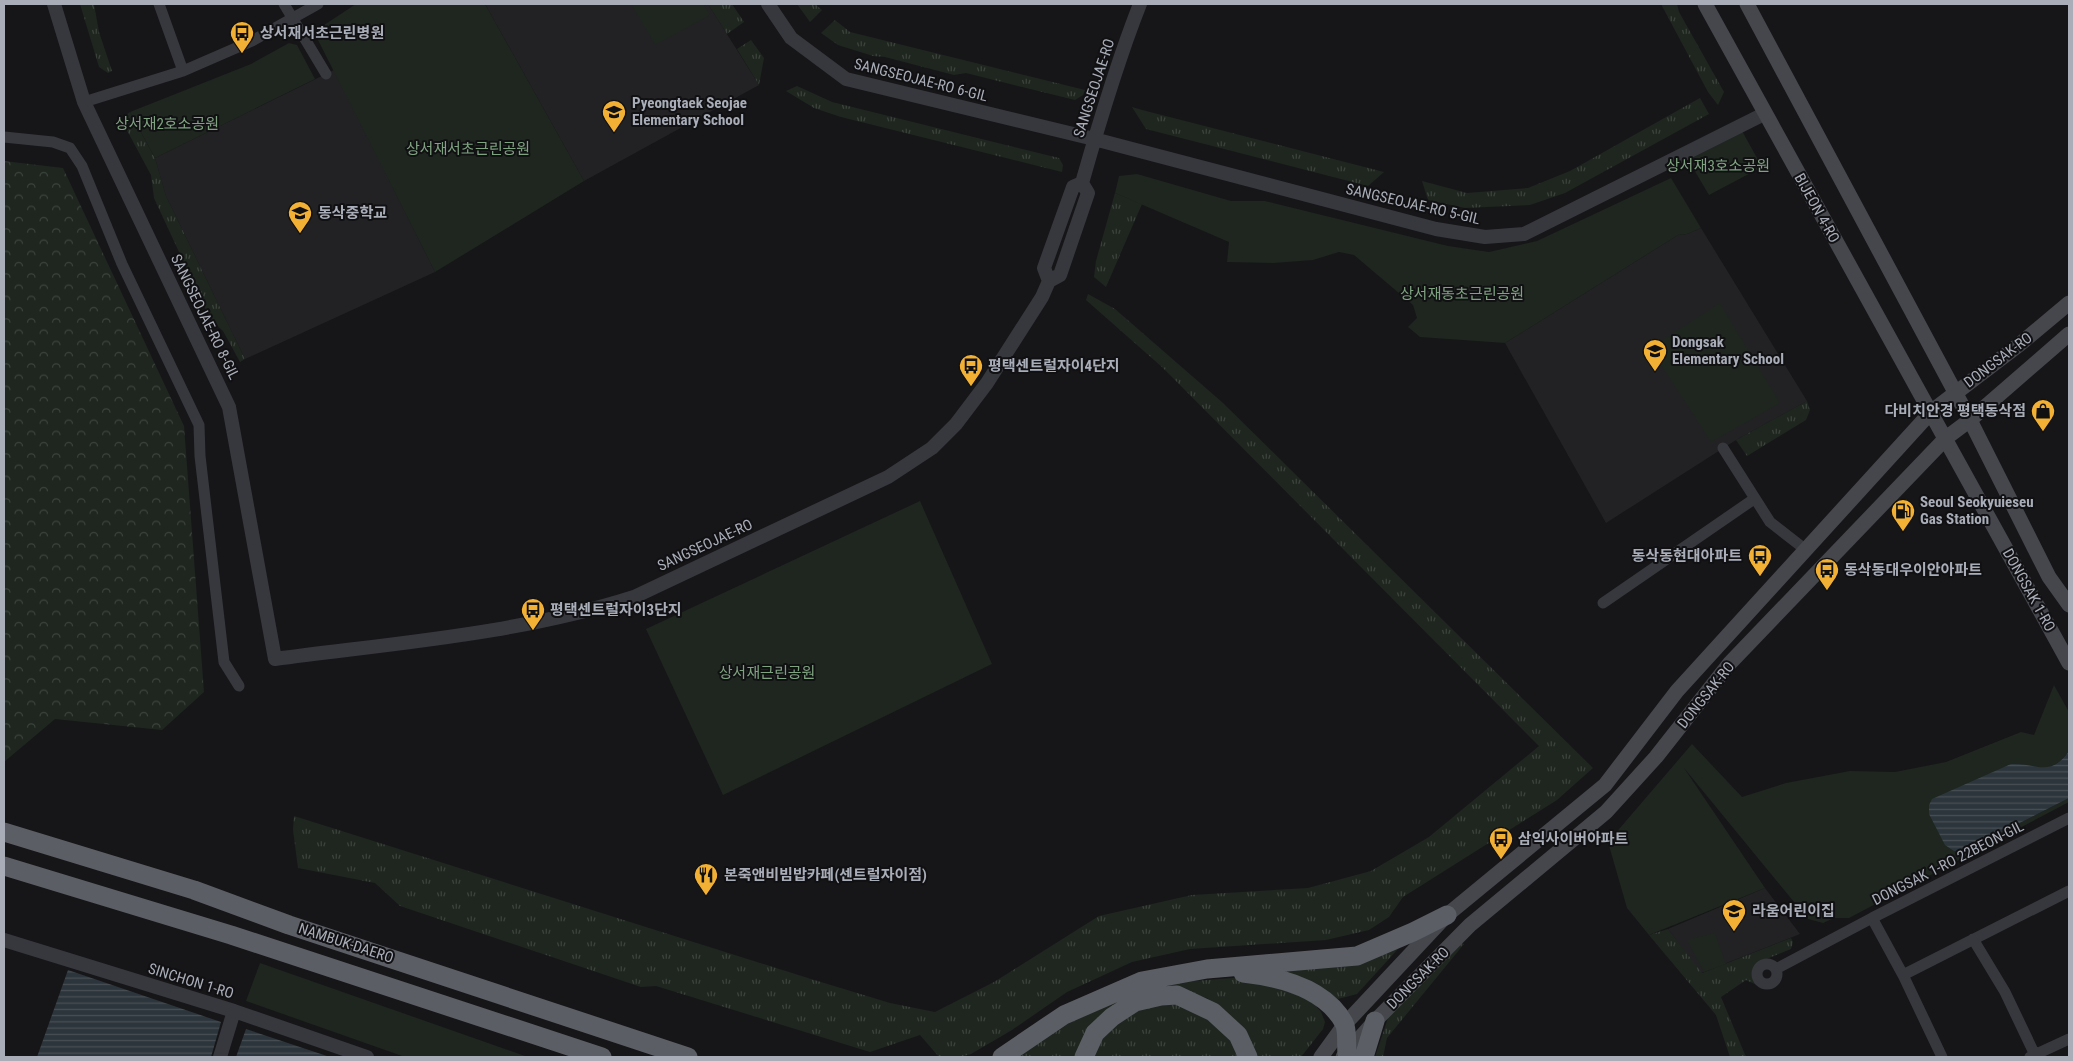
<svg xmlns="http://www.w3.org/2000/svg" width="2073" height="1061" viewBox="0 0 2073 1061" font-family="'Roboto Condensed','Noto Sans KR',sans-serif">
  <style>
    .built { fill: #222225 }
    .grass { fill: url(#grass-tufts) }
    .forest { fill: url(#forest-crowns) }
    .green { fill: #1e261f }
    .water { fill: url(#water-rules) }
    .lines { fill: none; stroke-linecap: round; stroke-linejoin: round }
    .minor { stroke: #37383d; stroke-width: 11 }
    .tertiary { stroke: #37383d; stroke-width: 14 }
    .secondary { stroke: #45474d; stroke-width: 15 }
    .trunk { stroke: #5b5e65; stroke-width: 19 }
    .labels { text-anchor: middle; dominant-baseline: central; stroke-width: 4; stroke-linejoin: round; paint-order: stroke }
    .poi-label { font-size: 15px; font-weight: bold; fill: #a8adb8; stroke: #111113; text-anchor: start }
    .street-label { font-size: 15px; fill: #a8adb8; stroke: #111113 }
    .park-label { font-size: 15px; fill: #7fa381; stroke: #111113 }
  </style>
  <defs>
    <pattern id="grass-tufts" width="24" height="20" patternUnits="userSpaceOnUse" patternTransform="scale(1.25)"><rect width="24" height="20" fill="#1e261f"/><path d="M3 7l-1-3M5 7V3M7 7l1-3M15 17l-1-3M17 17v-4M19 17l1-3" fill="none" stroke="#3c433d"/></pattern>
    <pattern id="forest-crowns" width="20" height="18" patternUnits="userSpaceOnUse" patternTransform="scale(1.25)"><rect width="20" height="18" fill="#1e261f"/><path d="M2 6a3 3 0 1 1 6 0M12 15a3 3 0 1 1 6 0" fill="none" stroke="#3c433d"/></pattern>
    <pattern id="water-rules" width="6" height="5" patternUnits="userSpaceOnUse" patternTransform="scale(1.25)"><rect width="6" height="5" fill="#2c353c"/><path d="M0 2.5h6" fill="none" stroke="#485056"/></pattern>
  </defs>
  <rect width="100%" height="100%" fill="#161618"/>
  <path class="built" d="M 485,4 L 708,4 L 759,85 L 584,181 Z
    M 334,70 L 435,272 L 245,359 L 166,196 L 155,158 Z
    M 1701,228 L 1807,401 L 1736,440 L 1606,523 L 1505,343 L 1678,235 L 1687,234 Z
    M 1765,888 L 1800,934 L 1701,973 L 1668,929 Z"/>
  <path class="grass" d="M 80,4 L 94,4 L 99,32 L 112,71 L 108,73 L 99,67 Z
    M 708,4 L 732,4 L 744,22 L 727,34 Z
    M 797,4 L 815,4 L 822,10 L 810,22 Z
    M 1661,4 L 1677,4 L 1679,12 L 1724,92 L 1718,105 L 1708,92 Z
    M 835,20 L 850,32 L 1085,90 L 1083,95 L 1075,100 L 966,73 L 954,75 L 885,57 L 873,56 L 838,45 L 821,33 Z
    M 751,40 L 764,58 L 759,85 L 737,49 Z
    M 797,86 L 832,102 L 1059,158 L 1063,165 L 1062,172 L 841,117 L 814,108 L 786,91 Z
    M 1700,98 L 1709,114 L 1565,193 L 1530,205 L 1465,208 L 1428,200 L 1422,181 L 1467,193 L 1528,188 L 1570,171 Z
    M 1132,107 L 1142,110 L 1384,172 L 1368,186 L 1146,129 Z
    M 130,112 L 155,158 L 166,196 L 245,359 L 240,362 L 223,331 L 210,319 L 154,198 L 151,175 L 123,123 L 126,115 Z
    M 1115,193 L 1142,204 L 1106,287 L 1094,277 L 1096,261 Z
    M 1088,294 L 1115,309 L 1223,403 L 1593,768 L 1557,800 L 1403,897 L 1389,917 L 1369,930 L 1326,940 L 1190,949 L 1132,962 L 1067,992 L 1012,1030 L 971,1054 L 960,1057 L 939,1057 L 920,1035 L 870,1052 L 656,986 L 641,987 L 400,906 L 375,883 L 298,868 L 293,830 L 294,816 L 811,979 L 890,1003 L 935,1012 L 994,982 L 1099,916 L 1192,895 L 1308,888 L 1371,871 L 1429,837 L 1539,746 L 1162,367 L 1086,300 Z
    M 1807,401 L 1810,410 L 1806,420 L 1747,456 L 1736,440 Z
    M 1668,929 L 1702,973 L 1791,938 L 1793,942 L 1791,949 L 1759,962 C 1754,972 1754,977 1759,986 L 1746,980 L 1721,997 L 1746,1057 L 1730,1057 L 1716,1015 L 1649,935 Z
    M 1459,941 L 1464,944 L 1387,1038 L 1383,1057 L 1375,1057 L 1389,1015 Z
    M 1398,949 L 1357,994 L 1338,999 L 1314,985 L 1280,972 L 1339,966 Z
    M 1245,977 L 1310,999 L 1321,1012 L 1325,1022 L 1323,1029 L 1301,1057 L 1255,1057 L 1222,1010 L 1207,998 L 1178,989 L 1154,991 L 1077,1057 L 1016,1057 L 1063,1025 L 1134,991 L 1181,982 Z
    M 1160,1003 L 1182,1004 L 1207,1017 L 1229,1035 L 1238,1057 L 1092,1057 L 1098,1041 L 1130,1010 Z"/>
  <path class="forest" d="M 4,161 L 63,168 L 184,426 L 204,692 L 162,730 L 55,719 L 4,762 Z"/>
  <path class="green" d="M 356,4 L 485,4 L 584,181 L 435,272 L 318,40 L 321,27 Z
    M 631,4 L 703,4 L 710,15 L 655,45 Z
    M 289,43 L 297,45 L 315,79 L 155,158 L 130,112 L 251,64 Z
    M 1741,129 L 1762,167 L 1709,195 L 1687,158 Z
    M 1137,174 L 1231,201 L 1265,201 L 1448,246 L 1489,252 L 1537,241 L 1671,178 L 1701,228 L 1687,234 L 1678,235 L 1505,343 L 1420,337 L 1408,327 L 1417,318 L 1413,305 L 1354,255 L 1339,252 L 1313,260 L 1274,263 L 1227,262 L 1229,242 L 1115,193 L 1119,176 Z
    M 1720,303 L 1780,403 L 1711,442 L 1650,348 Z
    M 920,501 L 992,664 L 723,795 L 646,629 Z
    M 2054,685 L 2069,712 L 2069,751 C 2060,764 2050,770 2034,767 L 1961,851 L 1967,850 L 2069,798 L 2069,802 L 1849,918 L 1834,918 L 1823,923 L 1808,919 L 1684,768 L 1765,888 L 1649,935 L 1627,908 L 1608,842 L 1692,744 L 1742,797 L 1786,783 L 1850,771 L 1895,772 L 1946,762 L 2021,732 L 2034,735 Z
    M 1715,933 L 1726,964 L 1704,972 L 1687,940 Z
    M 260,963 L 528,1057 L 405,1057 L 246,1001 Z"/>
  <path class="water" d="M 2069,751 L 2069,798 L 1967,850 L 1954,851 L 1945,845 L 1929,814 L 1929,805 L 1932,799 L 2011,764 C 2037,763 2050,778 2069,751 Z
    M 68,970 L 221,1022 L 211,1057 L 37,1057 Z
    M 246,1029 L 330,1057 L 236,1057 Z"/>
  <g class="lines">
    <path class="minor" d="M 159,4 L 183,71
      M 284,4 L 326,74
      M 84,102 L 183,71 L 252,41 L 318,4
      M 4,137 L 53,142 L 70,148 L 82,166 L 122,264 L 199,425 L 200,456 L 224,662 L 239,686
      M 1723,448 L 1770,522 L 1806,550
      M 1603,603 L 1754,499
      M 1973,939 L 2005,992 L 2035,1055
      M1757 974a10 10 0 1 1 20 0a10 10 0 1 1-20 0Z
      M 1776,969 L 1872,918
      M 1903,975 L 2069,891
      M 1942,1057 L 1903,975 L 1872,918 L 2069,818
      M 2030,1057 L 2069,1039"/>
    <path class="tertiary" d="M 54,4 L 84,102 L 229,407 L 275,659 C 395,643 518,634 634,597 L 888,477 L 932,448 L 956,424 L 987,383 L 1042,297 L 1049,281 L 1060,275 L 1088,193 L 1082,183 C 1099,123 1117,62 1140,4
      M 768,4 L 791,38 L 846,79 L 1094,139 L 1436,229 L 1485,237 L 1524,234 L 1764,114
      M 1049,281 L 1044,268 L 1073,187 L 1082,183
      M 4,940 L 234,1011 L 367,1057
      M 220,1057 L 234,1011"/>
    <path class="secondary" d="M 1705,4 L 2069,663
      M 1747,4 L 1970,420 L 2049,577 L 2069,605
      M 1321,1057 L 1345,1024 L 1447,915 L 1605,785 L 1677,691 L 1932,411 L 2020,344 L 2069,303
      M 1343,1057 L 1375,1021 L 1470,925 L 1606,812 L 1656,757 L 1730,663 L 1946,438 L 1970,420 L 2069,334"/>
    <path class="trunk" d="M 4,832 L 194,890 L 289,925 L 688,1057
      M 4,866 L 231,935 L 602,1057
      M 1243,973 C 1279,977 1325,988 1344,1023 C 1348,1030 1346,1045 1347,1053
      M 1002,1057 L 1064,1015 L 1142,981 L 1207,969 L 1357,956 L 1413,932 L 1447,915
      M 1084,1057 L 1095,1033 L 1112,1017 L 1135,1002 L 1161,996 L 1177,995 L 1213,1012 L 1238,1035 L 1248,1057
      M 1364,1057 L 1375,1021"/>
  </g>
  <defs>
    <g id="bus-pin" transform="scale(1.25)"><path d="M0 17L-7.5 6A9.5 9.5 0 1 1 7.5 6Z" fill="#f2b134" stroke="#111113"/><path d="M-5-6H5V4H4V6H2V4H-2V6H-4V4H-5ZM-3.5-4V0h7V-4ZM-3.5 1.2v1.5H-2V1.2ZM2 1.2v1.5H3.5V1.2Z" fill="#111"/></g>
    <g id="school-pin" transform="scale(1.25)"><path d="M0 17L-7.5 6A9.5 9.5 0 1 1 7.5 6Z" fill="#f2b134" stroke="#111113"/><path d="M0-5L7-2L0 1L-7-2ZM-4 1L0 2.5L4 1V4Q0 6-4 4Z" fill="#111"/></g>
    <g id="shop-pin" transform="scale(1.25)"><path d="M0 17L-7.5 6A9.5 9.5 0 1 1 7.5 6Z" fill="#f2b134" stroke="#111113"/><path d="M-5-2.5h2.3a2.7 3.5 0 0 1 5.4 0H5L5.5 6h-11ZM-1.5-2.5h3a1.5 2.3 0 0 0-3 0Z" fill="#111"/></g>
    <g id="fuel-pin" transform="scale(1.25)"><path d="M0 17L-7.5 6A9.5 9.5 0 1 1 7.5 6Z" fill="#f2b134" stroke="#111113"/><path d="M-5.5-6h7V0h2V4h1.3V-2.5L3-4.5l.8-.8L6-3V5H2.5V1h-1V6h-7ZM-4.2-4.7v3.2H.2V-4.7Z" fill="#111"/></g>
    <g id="restaurant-pin" transform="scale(1.25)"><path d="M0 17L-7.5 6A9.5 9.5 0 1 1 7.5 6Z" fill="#f2b134" stroke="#111113"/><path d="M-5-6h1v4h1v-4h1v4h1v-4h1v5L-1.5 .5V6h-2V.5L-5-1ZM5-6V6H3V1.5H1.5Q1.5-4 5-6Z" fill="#111"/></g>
  </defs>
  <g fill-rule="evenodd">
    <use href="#bus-pin" x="242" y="33"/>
    <use href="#school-pin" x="614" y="112"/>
    <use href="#school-pin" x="300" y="213"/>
    <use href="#school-pin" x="1655" y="351"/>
    <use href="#bus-pin" x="971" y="366"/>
    <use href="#shop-pin" x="2043" y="411"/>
    <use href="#fuel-pin" x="1903" y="511"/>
    <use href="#bus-pin" x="1760" y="556"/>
    <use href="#bus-pin" x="1827" y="570"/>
    <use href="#bus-pin" x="533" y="610"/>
    <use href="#bus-pin" x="1501" y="839"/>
    <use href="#restaurant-pin" x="706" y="875"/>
    <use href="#school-pin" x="1734" y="911"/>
  </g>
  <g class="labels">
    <g class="poi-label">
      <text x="260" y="33">상서재서초근린병원</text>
      <text x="632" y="103">Pyeongtaek Seojae<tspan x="632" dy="17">Elementary School</tspan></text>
      <text x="318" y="213">동삭중학교</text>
      <text x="1672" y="342">Dongsak<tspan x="1672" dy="17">Elementary School</tspan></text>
      <text x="988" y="366">평택센트럴자이4단지</text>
      <text x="2026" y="411" text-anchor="end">다비치안경 평택동삭점</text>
      <text x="1920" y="502">Seoul Seokyuieseu<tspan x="1920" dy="17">Gas Station</tspan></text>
      <text x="1742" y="556" text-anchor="end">동삭동현대아파트</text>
      <text x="1844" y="570">동삭동대우이안아파트</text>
      <text x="550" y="610">평택센트럴자이3단지</text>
      <text x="1518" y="839">삼익사이버아파트</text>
      <text x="724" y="875">본죽앤비빔밥카페(센트럴자이점)</text>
      <text x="1752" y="911">라움어린이집</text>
    </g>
    <g class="street-label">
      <text transform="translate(921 80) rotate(14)">SANGSEOJAE-RO 6-GIL</text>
      <text transform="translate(1094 88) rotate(-72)">SANGSEOJAE-RO</text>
      <text transform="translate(1413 204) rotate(13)">SANGSEOJAE-RO 5-GIL</text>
      <text transform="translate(1817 208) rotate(61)">BIJEON 4-RO</text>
      <text transform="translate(205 317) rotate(64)">SANGSEOJAE-RO 8-GIL</text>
      <text transform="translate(1998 360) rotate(-37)">DONGSAK-RO</text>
      <text transform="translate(705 545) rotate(-25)">SANGSEOJAE-RO</text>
      <text transform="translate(2029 590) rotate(61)">DONGSAK 1-RO</text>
      <text transform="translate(1706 695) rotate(-51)">DONGSAK-RO</text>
      <text transform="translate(1948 863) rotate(-27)">DONGSAK 1-RO 22BEON-GIL</text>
      <text transform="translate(346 943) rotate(18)">NAMBUK-DAERO</text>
      <text transform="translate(1418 978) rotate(-45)">DONGSAK-RO</text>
      <text transform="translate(191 981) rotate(17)">SINCHON 1-RO</text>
    </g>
    <g class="park-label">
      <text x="167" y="124">상서재2호소공원</text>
      <text x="468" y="149">상서재서초근린공원</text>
      <text x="1718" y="166">상서재3호소공원</text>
      <text x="1462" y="294">상서재동초근린공원</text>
      <text x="767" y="673">상서재근린공원</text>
    </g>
  </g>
  <rect width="2073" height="1061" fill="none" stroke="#a8adb8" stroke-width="10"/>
</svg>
